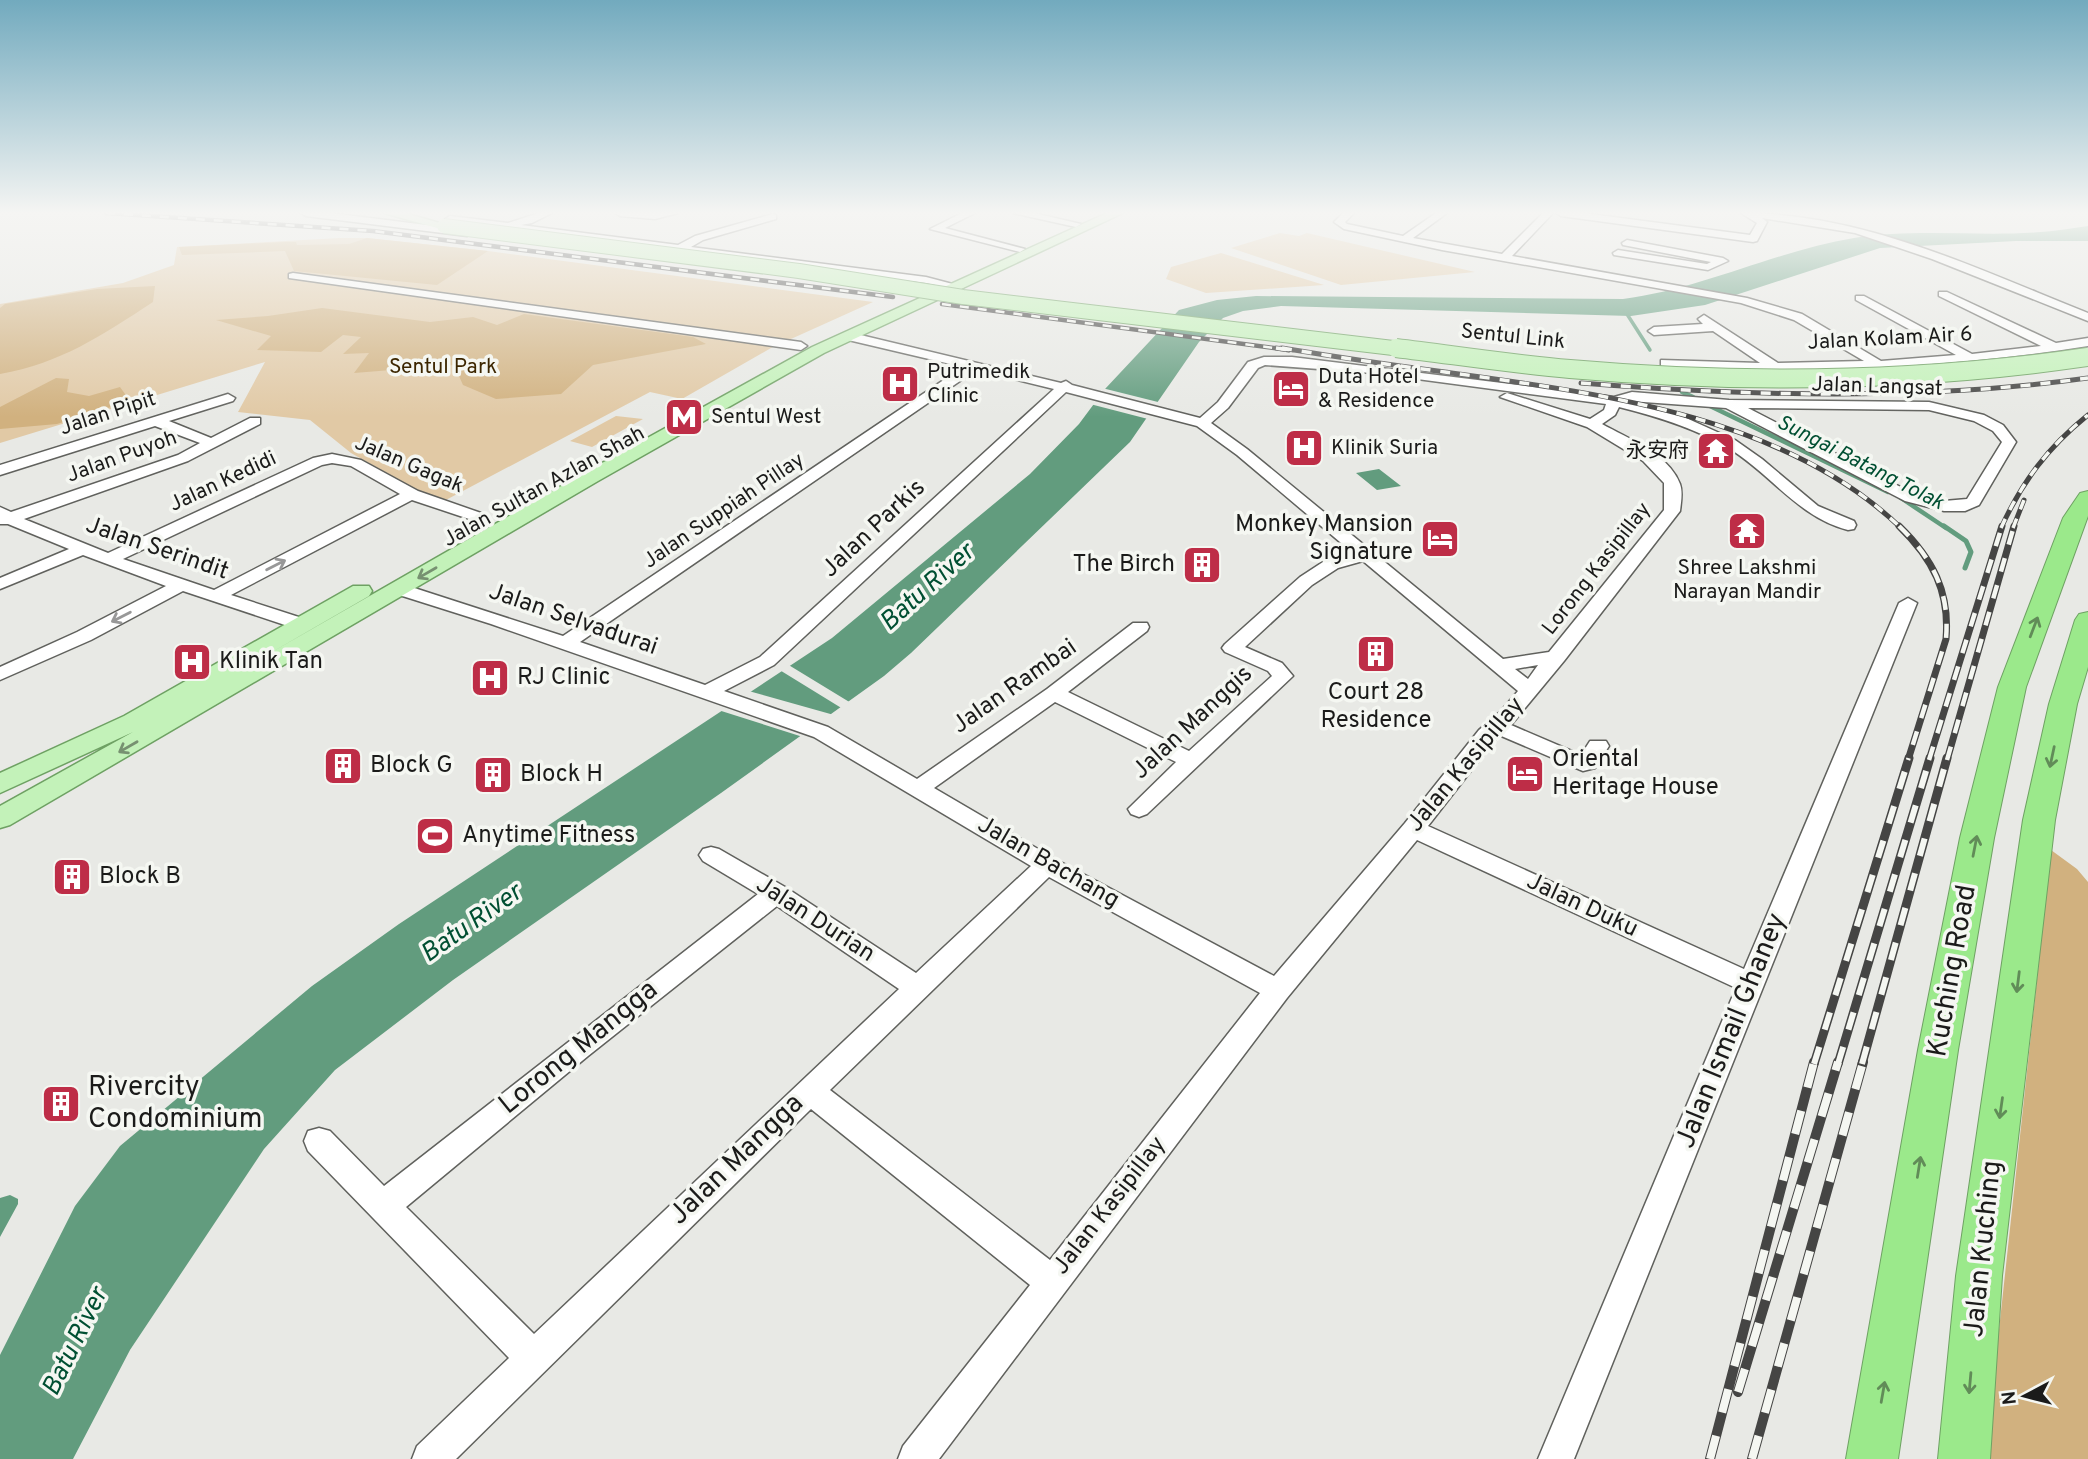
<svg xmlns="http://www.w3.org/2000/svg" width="2088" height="1459" viewBox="0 0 2088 1459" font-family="Overpass,'Noto Sans SC',sans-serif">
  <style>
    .green { fill: #e1c9a5 }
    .forest { fill: #d1b17f }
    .water { fill: #629c7e }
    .pier { fill: #e8e9e5 }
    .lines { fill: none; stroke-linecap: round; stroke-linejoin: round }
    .stream-far2 { stroke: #629c7e; stroke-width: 3.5 }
    .stream-far1 { stroke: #629c7e; stroke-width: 4.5 }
    .stream { stroke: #629c7e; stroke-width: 5 }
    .minor-casing { stroke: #60615d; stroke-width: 3 }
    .major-casing { stroke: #6ea163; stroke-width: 3 }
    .highway-casing { stroke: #6ea163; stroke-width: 2 }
    .minor { fill: #fff; fill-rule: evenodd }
    .major { fill: #c3f2b9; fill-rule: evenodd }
    .highway { fill: #9be98b; fill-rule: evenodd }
    .rail-far4-casing { stroke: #454544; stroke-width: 4.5 }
    .rail-far3-casing { stroke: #454544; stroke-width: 5 }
    .rail-far2-casing { stroke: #454544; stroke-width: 7 }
    .rail-far1-casing { stroke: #454544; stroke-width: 9 }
    .rail-casing { stroke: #454544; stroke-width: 10 }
    .rail-far4 { stroke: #f5f7f2; stroke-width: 2.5; stroke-dasharray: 9; stroke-linecap: butt }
    .rail-far3 { stroke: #f5f7f2; stroke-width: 3.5; stroke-dasharray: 10; stroke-linecap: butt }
    .rail-far2 { stroke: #f5f7f2; stroke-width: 4.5; stroke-dasharray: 14; stroke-linecap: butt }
    .rail-far1 { stroke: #f5f7f2; stroke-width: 6; stroke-dasharray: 18; stroke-linecap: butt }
    .rail { stroke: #f5f7f2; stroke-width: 8; stroke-dasharray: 24; stroke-linecap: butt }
    .major-bridge-far1-casing { stroke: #6ea163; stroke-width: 16; stroke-linecap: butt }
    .major-bridge-casing { stroke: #6ea163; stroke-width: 20; stroke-linecap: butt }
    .major-bridge-far1 { stroke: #c3f2b9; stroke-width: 14 }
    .major-bridge { stroke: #c3f2b9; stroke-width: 18 }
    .oneway { stroke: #989898 }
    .oneway2 { stroke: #779171 }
    .oneway3 { stroke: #618c58 }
    .labels { text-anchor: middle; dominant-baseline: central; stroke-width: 7; stroke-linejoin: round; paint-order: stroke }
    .far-street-label { font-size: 21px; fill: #1b1b1a; stroke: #f5f7f2 }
    .far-park-label { font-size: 21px; fill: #3c2600; stroke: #f5f7f2 }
    .far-poi-label { font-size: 21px; fill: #1b1b1a; stroke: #f5f7f2; text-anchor: start }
    .far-water-label { font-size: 21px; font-style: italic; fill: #004f32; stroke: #f5f7f2 }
    .poi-label { font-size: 24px; fill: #1b1b1a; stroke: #f5f7f2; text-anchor: start }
    .street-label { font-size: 24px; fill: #1b1b1a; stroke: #f5f7f2 }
    .water-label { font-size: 26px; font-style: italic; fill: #004f32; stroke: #f5f7f2 }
    .near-street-label { font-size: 28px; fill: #1b1b1a; stroke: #f5f7f2 }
    .near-poi-label { font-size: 28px; fill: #1b1b1a; stroke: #f5f7f2; text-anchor: start }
  </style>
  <rect width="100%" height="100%" fill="#e8e9e5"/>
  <path class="green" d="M 1280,233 L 1299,236 L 1307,233 L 1475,272 L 1341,285 L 1231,248 Z
    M 340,238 L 367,238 L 488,251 L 873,302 L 771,348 L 682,399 L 650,392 L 444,501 L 419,491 L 351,453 L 310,420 L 238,412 L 265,362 L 0,443 L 0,304 L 123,283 L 174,265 L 177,247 Z
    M 1221,253 L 1324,285 L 1206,293 L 1166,279 L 1171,267 Z
    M 616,416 L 643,419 L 592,447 L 570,441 Z"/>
  <path class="forest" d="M 367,238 L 488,251 L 437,285 L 294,271 L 285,251 L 182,255 L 179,247 L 285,242 L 296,242 L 297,245 L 349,244 Z
    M 155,286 L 153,302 C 101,336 61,363 0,374 L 0,308 L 5,304 L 97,289 Z
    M 322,308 L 430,322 L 473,317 L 497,325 L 524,314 L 693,337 L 706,344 L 593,365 L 561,394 L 496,399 L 463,385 L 454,365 L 354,373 L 369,353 L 343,354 L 361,337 L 343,335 L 321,352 L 257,350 L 271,336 L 216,320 L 268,316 Z
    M 56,378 L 69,379 L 67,392 L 89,396 L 120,387 L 130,401 L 57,424 L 0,429 L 0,407 Z
    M 2051,850 L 2077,869 L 2088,882 L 2088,1459 L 1985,1459 Z"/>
  <path class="water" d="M 2088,226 L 2088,241 L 2016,241 L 1880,248 L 1705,305 L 1631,316 L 1281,306 L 1243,311 L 1223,318 L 1199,342 L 1130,442 L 911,653 L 884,676 L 721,793 L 453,980 L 335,1070 L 264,1149 L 130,1350 L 73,1459 L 0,1459 L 0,1355 L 75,1206 L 120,1146 L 312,986 L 399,924 L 832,638 L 1030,474 L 1079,424 L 1105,389 L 1179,310 L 1217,300 L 1256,296 L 1623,299 C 1702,289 1775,251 1854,238 C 1916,228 1979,237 2041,232 C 2056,231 2072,228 2088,226 Z
    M 1379,469 L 1401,486 L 1377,490 L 1356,473 Z
    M 10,1195 L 18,1199 L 18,1204 L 0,1237 L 0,1198 Z"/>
  <path class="pier" d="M 1102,388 L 1162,403 L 1148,419 L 1090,404 Z
    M 787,664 L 851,703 L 843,709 L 778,669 Z
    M 745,690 L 834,715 L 803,737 L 715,709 Z"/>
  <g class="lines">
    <path class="stream-far2" d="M 1625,311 L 1650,350"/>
    <path class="stream-far1" d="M 1682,392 L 1693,397
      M 1710,406 L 1888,492
      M 1901,498 L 1946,528"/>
    <path class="stream" d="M 1944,526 L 1966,541 L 1971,552 L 1965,568"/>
    <g class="minor-casing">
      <path id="minor" d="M 301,213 L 330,213 L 467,230 L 472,233 L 467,236 L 306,216 Z
        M 539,213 L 552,213 L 532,223 L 521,225 L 678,245 L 695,236 L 773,214 L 776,215 L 776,219 L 703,240 L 691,247 L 926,277 L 964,287 L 958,290 L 926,283 L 450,222 L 445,219 L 450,216 L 508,223 Z
        M 615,213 L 678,213 L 655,219 L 620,216 Z
        M 962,213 L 975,213 L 945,228 L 1025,249 L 1020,252 L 930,229 Z
        M 1013,213 L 1034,213 L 1081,224 L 1076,227 Z
        M 1343,213 L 1354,213 L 1345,222 L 1347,224 L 1403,236 L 1436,213 L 1447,213 L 1413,238 L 1502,254 L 1543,213 L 1553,213 L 1512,256 L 1747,298 L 1802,314 L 1881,361 L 1956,355 L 1856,300 L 1856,296 L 1864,296 L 1972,354 L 2041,346 L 1939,296 L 1939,292 L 1947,292 L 2056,343 L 2088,338 L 2088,346 C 1948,368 1808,374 1666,367 L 1661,366 L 1661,360 L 1760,363 L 1713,331 L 1654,335 L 1648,331 L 1654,327 L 1703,324 L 1698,319 L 1704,315 L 1778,363 L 1864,361 L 1794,320 L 1741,303 L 1442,250 L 1344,229 L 1334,222 Z
        M 1556,213 L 1583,213 L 1750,235 L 1757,223 L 1741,213 C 1863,213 1977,269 2088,313 L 2088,321 L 1932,259 L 1855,233 L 1762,218 L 1767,222 L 1757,241 L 1753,242 L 1561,216 Z
        M 1627,240 L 1723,258 L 1728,261 L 1708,270 L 1614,255 L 1613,253 L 1618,250 L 1707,264 L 1711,262 L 1623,245 L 1622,243 Z
        M 293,273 L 801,342 L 807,346 L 801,350 L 289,278 L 289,274 Z
        M 848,332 L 1061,383 L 1066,381 L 1072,385 L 1200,418 L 1218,402 L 1248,362 L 1264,357 L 1292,357 L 1614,397 L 1632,392 L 1729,400 L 1929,402 L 1984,415 L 2003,425 L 2016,442 L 1979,505 L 1965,511 L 1944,511 L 1905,501 L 1726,408 L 1630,401 L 1675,413 L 1735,440 L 1762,459 L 1818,506 L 1854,521 L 1856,525 L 1854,529 L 1848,530 C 1797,517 1769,471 1725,446 C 1692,427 1655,416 1619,407 L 1615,415 L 1602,424 C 1627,438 1669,454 1680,484 C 1683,492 1681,502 1680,511 L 1564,661 L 1511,725 L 1581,755 L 1590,741 L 1606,741 L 1609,746 L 1595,768 L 1583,771 L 1499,735 L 1428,826 L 1744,969 L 1899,603 L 1908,598 L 1917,603 L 1574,1459 L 1538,1459 L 1736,988 L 1417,840 L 1287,998 L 939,1459 L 898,1459 L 903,1446 L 1030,1285 L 811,1109 L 456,1459 L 412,1459 L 417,1446 L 509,1358 L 308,1151 L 304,1141 L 308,1131 L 319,1128 L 330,1131 L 384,1186 L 758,894 L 703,861 L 699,855 L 703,849 L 711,847 L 719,849 L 785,887 L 916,973 L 1031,866 L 814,737 L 491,624 L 393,593 L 390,589 L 393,585 L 405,585 L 563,636 L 963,367 L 844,339 L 842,336 ZM 1265,365 L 1372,373 L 1606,404 L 1604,410 L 1590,419 L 1507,393 L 1500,397 L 1587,427 L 1643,461 L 1664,483 L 1664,510 L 1549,652 L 1503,659 L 1247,449 L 1211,423 L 1228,408 L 1258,368 ZM 976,370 L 1054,389 L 760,657 L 705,685 L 580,642 ZM 1066,392 L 1197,426 L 1237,455 L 1353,553 L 1326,560 L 1300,577 L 1225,644 L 1222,648 L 1225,652 L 1268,671 L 1272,676 L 1189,751 L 1068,692 L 1147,631 L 1149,627 L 1147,623 L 1133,623 L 1047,689 L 917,779 L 828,727 L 724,691 L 774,665 ZM 1748,408 L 1929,410 L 1974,421 L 1993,431 L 2002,442 L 1967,499 L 1944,501 L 1916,495 ZM 1363,561 L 1518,691 L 1500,712 L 1479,730 L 1405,823 L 1274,976 L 1055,859 L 934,788 L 1055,702 L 1176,762 L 1128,809 L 1131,814 L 1139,817 L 1147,814 L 1293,676 L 1282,663 L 1245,647 L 1312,585 L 1338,568 ZM 1538,665 L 1528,679 L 1515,669 ZM 1049,877 L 1260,993 L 1050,1260 L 830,1090 ZM 777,906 L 899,989 L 534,1334 L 406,1207 L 588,1056 Z
        M 228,394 L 235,398 L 233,401 L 169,421 L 211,438 L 250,418 L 260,418 L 260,424 L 188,461 L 24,519 L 108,553 L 313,458 L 332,454 L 361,460 L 418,491 L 481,513 L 490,521 L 482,526 L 469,519 L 412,500 L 231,595 L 308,620 L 310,624 L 308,628 L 294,628 L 183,591 L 91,640 L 0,680 L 0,667 L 77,632 L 166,586 L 83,555 L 0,589 L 0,578 L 69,549 L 8,524 L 0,524 L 0,507 L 11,512 L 178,455 L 200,443 L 155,426 L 0,475 L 0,465 ZM 332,463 L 351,466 L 400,494 L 214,590 L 123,559 L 322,465 Z"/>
    </g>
    <g class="major-casing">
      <path id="major" d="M 384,213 L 405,213 L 450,226 L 444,230 Z
        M 1107,213 L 1123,213 L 824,353 L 598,481 L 10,825 L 0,828 L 0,806 L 133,732 L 0,793 L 0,773 L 124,716 L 353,586 L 369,586 L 372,591 L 369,596 L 265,656 L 584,473 L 812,347 Z"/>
    </g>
    <g class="highway-casing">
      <path id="highway" d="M 2088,491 L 2088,516 L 2026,687 L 1994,838 L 1958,1050 L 1898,1459 L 1846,1459 L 1918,1050 L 1960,838 L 1998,687 L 2063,518 L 2080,493 Z
        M 2088,612 L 2088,667 L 2077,704 L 2055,820 L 2002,1276 L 1990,1459 L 1938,1459 L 1956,1276 L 2023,820 L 2049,704 L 2075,620 L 2079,614 Z"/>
    </g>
    <use href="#minor" class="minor"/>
    <use href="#major" class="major"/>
    <use href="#highway" class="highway"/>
    <g class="rail-far4-casing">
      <path id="rail-far4" d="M 106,213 L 373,231 L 893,297
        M 942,304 L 1289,350
        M 1280,348 L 1293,350"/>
    </g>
    <g class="rail-far3-casing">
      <path id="rail-far3" d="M 1276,348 L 1289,350
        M 1282,348 C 1336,357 1391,365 1445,372 C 1598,393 1785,416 1901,528
        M 1581,383 C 1746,396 1924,401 2088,378
        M 2001,528 C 2022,482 2048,447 2088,415
        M 2013,528 L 2024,500"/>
    </g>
    <g class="rail-far2-casing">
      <path id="rail-far2" d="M 1899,526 C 1933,559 1950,592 1946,639 L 1908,760
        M 1929,760 L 2002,526
        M 1947,760 L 2014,526"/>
    </g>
    <g class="rail-far1-casing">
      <path id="rail-far1" d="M 1814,1064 L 1909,758
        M 1838,1064 L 1930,758
        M 1862,1064 L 1947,758"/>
    </g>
    <g class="rail-casing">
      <path id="rail" d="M 1738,1392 L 1838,1062
        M 1710,1459 L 1814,1062
        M 1752,1459 L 1863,1062"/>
    </g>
    <use href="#rail-far4" class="rail-far4"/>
    <use href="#rail-far3" class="rail-far3"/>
    <use href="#rail-far2" class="rail-far2"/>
    <use href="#rail-far1" class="rail-far1"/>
    <use href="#rail" class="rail"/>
    <g class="major-bridge-far1-casing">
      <path id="major-bridge-far1" d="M 444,226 L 799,271 L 963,297 L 1410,350"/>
    </g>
    <g class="major-bridge-casing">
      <path id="major-bridge" d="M 1396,348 C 1454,355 1511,364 1570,369 C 1742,384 1917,382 2088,357"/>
    </g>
    <use href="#major-bridge-far1" class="major-bridge-far1"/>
    <use href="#major-bridge" class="major-bridge"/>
  </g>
  <defs><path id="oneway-shaft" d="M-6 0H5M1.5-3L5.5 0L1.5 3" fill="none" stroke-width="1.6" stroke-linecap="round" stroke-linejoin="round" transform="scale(1.75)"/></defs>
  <g class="oneway">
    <use href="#oneway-shaft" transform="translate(276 565) rotate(-27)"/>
    <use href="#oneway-shaft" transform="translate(121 617) rotate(153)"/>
  </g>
  <g class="oneway2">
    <use href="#oneway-shaft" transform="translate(427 573) rotate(150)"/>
    <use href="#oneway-shaft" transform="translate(128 747) rotate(150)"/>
  </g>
  <g class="oneway3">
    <use href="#oneway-shaft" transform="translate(2034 627) rotate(-69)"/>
    <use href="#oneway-shaft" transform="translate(2052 757) rotate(102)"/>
    <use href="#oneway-shaft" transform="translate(1975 846) rotate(-79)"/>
    <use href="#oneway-shaft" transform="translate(2018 982) rotate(97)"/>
    <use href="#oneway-shaft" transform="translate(2001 1108) rotate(98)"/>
    <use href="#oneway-shaft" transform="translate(1919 1167) rotate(-81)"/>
    <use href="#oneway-shaft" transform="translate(1970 1383) rotate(95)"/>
    <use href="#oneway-shaft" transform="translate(1883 1392) rotate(-80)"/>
  </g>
  <linearGradient id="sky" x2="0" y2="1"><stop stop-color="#72aabe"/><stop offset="0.51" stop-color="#f5f5f3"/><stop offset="1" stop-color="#f5f5f3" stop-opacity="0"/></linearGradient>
  <rect width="2088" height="417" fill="url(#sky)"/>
  <defs>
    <g id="hospital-square" transform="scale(2.0125)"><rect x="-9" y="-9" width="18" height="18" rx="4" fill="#be2d47" stroke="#f5f7f2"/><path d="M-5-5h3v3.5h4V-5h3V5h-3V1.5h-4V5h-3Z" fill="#fff"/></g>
    <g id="hotel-square" transform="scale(2.0125)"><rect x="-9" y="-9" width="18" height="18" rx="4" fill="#be2d47" stroke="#f5f7f2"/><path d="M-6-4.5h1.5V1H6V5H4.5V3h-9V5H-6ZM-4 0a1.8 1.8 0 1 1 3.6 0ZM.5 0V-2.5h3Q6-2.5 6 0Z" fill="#fff"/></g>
    <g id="metro-square" transform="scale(2.0125)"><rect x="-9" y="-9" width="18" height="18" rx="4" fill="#be2d47" stroke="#f5f7f2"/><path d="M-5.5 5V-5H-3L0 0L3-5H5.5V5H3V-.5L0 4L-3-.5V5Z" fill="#fff"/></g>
    <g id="temple-square" transform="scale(2.0125)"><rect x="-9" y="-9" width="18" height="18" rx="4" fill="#be2d47" stroke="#f5f7f2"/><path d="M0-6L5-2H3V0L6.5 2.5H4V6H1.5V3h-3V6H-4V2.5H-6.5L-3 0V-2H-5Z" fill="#fff"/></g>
    <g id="building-square" transform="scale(2.0125)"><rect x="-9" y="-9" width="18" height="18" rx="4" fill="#be2d47" stroke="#f5f7f2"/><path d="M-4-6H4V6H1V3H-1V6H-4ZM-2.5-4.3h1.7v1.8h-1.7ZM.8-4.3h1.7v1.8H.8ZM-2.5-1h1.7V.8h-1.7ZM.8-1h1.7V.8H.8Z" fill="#fff"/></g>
    <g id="stadium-square" transform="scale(2.0125)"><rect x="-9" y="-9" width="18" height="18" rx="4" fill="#be2d47" stroke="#f5f7f2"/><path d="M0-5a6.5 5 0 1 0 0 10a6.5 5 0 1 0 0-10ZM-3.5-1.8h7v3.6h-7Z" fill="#fff"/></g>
  </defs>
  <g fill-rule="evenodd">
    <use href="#hospital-square" x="900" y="384"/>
    <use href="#hotel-square" x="1291" y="389"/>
    <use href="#metro-square" x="684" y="417"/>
    <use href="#hospital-square" x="1304" y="448"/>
    <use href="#temple-square" x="1716" y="451"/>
    <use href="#temple-square" x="1747" y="531"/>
    <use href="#hotel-square" x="1440" y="539"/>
    <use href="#building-square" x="1202" y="565"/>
    <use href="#building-square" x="1376" y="654"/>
    <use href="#hospital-square" x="192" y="662"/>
    <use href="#hospital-square" x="490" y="678"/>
    <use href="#building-square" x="343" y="766"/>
    <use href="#hotel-square" x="1525" y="774"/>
    <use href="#building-square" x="493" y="775"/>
    <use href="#stadium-square" x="435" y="836"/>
    <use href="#building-square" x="72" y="877"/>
    <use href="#building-square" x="61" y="1104"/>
  </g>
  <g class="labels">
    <g class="far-street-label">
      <text transform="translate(1513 337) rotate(6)">Sentul Link</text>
      <text transform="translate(1890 339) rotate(-3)">Jalan Kolam Air 6</text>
      <text transform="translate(1877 387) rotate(2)">Jalan Langsat</text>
      <text transform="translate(108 414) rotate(-18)">Jalan Pipit</text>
      <text transform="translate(122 457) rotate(-20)">Jalan Puyoh</text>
      <text transform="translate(409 465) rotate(23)">Jalan Gagak</text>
      <text transform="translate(223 482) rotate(-25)">Jalan Kedidi</text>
      <text transform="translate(544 487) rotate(-29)">Jalan Sultan Azlan Shah</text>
      <text transform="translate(724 511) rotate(-34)">Jalan Suppiah Pillay</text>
      <text transform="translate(1597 569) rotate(-52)">Lorong Kasipillay</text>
    </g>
    <g class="far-park-label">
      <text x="443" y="367">Sentul Park</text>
    </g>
    <g class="far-poi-label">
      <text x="927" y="372">Putrimedik<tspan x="927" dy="24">Clinic</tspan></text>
      <text x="1318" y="377">Duta Hotel<tspan x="1318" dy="24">&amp; Residence</tspan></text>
      <text x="711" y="417">Sentul West</text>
      <text x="1331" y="448">Klinik Suria</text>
      <text x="1689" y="451" text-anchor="end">永安府</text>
      <text x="1747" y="568" text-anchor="middle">Shree Lakshmi<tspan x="1747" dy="24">Narayan Mandir</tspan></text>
    </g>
    <g class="far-water-label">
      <text transform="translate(1860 463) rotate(27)">Sungai Batang Tolak</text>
    </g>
    <g class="poi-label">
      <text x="1413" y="525" text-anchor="end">Monkey Mansion<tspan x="1413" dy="28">Signature</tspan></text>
      <text x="1175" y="565" text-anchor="end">The Birch</text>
      <text x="219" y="662">Klinik Tan</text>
      <text x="517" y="678">RJ Clinic</text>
      <text x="1376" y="693" text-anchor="middle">Court 28<tspan x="1376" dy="28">Residence</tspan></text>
      <text x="1552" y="760">Oriental<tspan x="1552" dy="28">Heritage House</tspan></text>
      <text x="370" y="766">Block G</text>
      <text x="520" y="775">Block H</text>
      <text x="462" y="836">Anytime Fitness</text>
      <text x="99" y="877">Block B</text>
    </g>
    <g class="street-label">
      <text transform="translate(874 529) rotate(-43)">Jalan Parkis</text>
      <text transform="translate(157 549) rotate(19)">Jalan Serindit</text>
      <text transform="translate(573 620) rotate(19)">Jalan Selvadurai</text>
      <text transform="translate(1015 687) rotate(-35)">Jalan Rambai</text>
      <text transform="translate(1193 723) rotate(-43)">Jalan Manggis</text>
      <text transform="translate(1466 765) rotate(-50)">Jalan Kasipillay</text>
      <text transform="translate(1048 863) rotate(30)">Jalan Bachang</text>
      <text transform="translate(1582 906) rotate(25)">Jalan Duku</text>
      <text transform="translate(815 920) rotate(33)">Jalan Durian</text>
      <text transform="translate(1110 1206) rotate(-52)">Jalan Kasipillay</text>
    </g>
    <g class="water-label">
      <text transform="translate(928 588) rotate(-42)">Batu River</text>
      <text transform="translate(472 924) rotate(-35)">Batu River</text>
      <text transform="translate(76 1342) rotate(-64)">Batu River</text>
    </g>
    <g class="near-street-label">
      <text transform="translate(1953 971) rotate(-80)">Kuching Road</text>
      <text transform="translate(1732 1031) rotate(-68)">Jalan Ismail Ghaney</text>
      <text transform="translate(579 1048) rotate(-39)">Lorong Mangga</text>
      <text transform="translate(737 1160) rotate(-44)">Jalan Mangga</text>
      <text transform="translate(1984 1249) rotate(-84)">Jalan Kuching</text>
    </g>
    <g class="near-poi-label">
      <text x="88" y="1088">Rivercity<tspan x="88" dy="32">Condominium</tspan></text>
    </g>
  </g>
  <g transform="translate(2025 1396) rotate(263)" stroke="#f5f7f2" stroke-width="5" paint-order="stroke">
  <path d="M0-5L12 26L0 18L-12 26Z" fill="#1b1b1a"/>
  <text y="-10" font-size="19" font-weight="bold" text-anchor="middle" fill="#1b1b1a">N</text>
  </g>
</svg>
